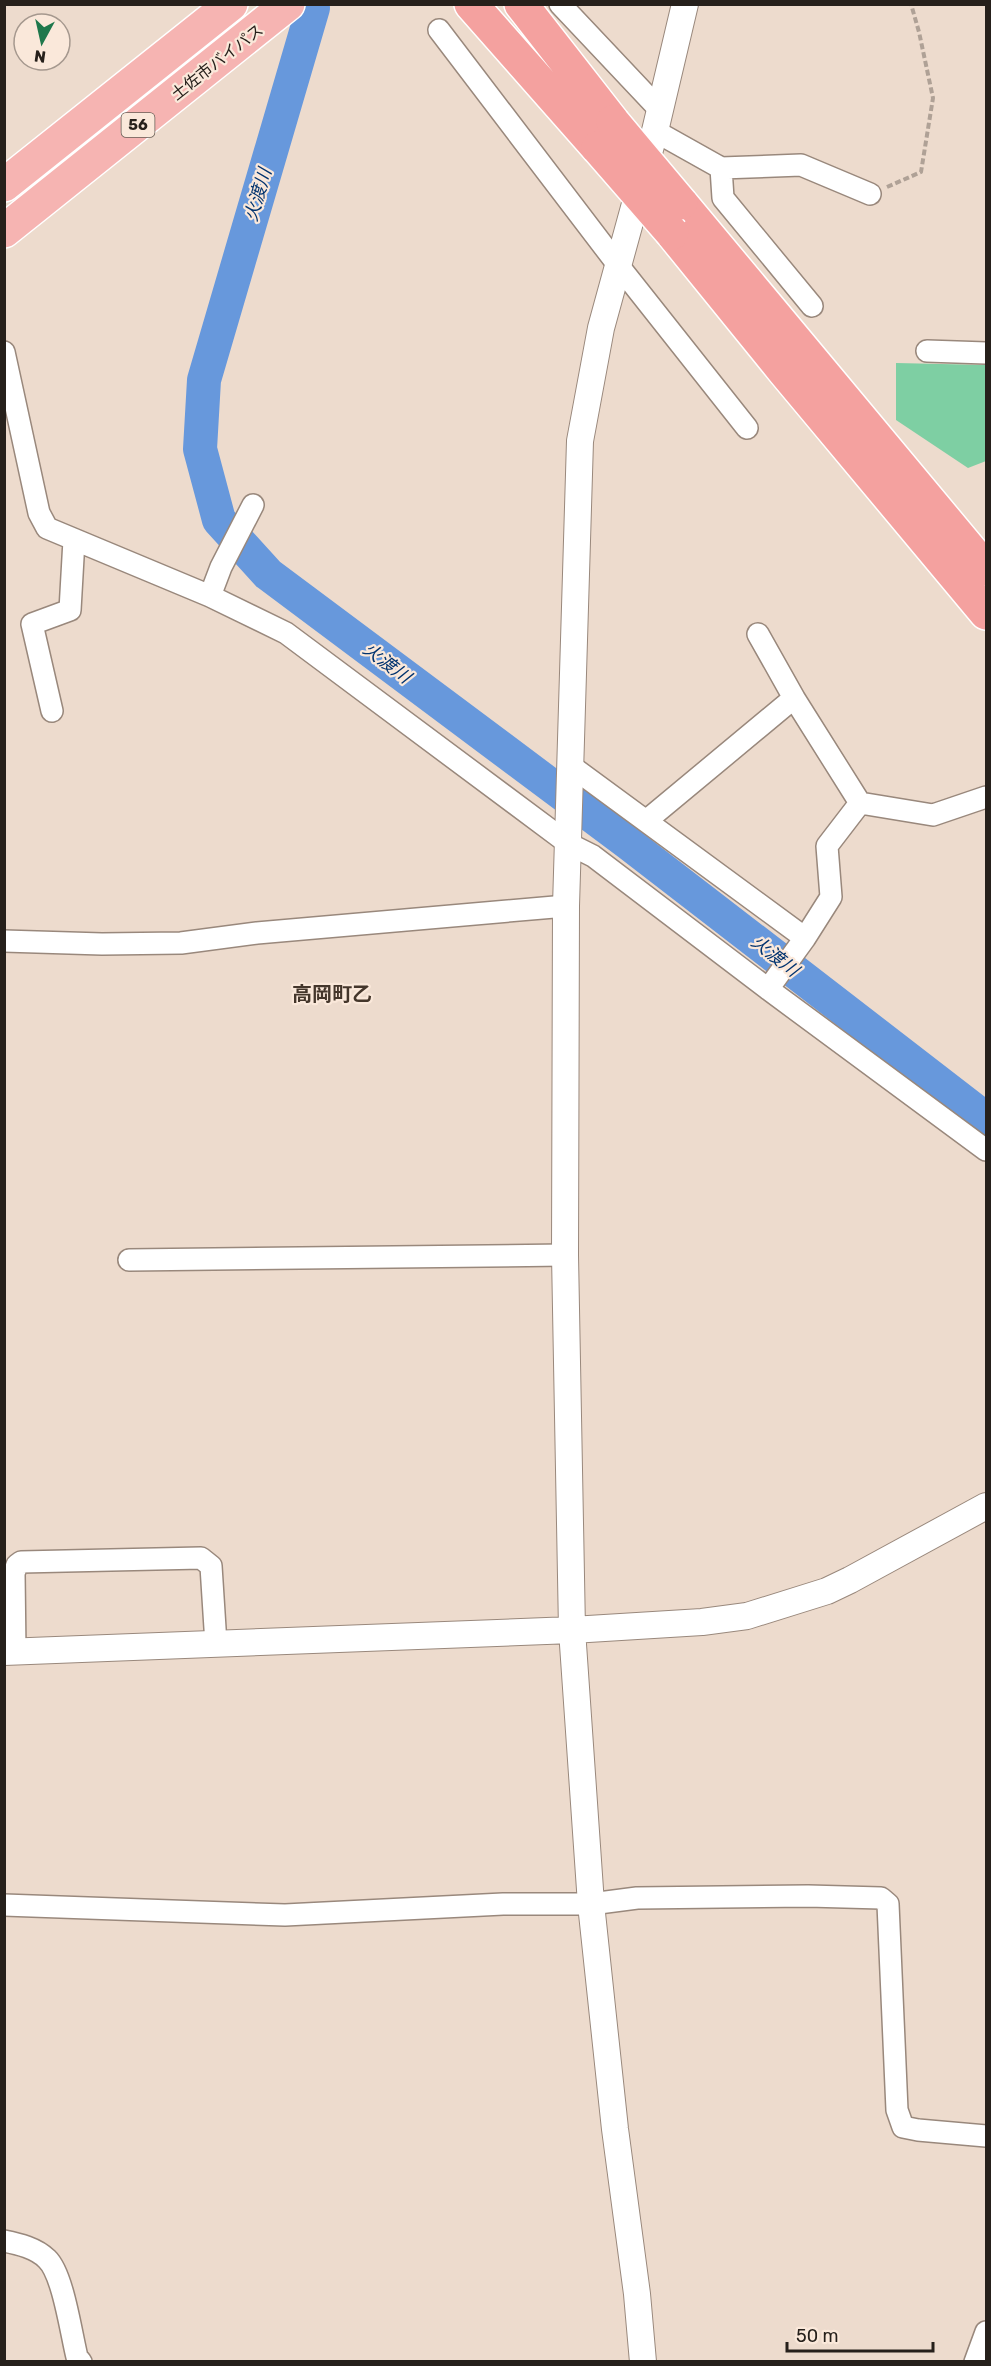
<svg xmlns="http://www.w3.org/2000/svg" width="991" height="2366" viewBox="0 0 991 2366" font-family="Rubik,'Noto Sans JP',sans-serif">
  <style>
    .green { fill: #7ecfa3 }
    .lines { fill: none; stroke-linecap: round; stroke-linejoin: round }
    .river { stroke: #6798dc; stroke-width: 34 }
    .minor-casing { stroke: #99887c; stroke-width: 24 }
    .tertiary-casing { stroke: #99887c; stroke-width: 28 }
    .trunk-casing { stroke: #fff; stroke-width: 36 }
    .motorway-casing { stroke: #fff; stroke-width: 36 }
    .path { stroke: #afa196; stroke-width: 4; stroke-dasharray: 6 3; stroke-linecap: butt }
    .minor { stroke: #fff; stroke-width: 21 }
    .tertiary { stroke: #fff; stroke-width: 26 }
    .trunk { stroke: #f6b4b2; stroke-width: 33 }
    .motorway { stroke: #f4a19f; stroke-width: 33 }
    .motorway-bridge-casing { stroke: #fff; stroke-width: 36; stroke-linecap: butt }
    .motorway-bridge { stroke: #f4a19f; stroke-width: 33 }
    .labels { text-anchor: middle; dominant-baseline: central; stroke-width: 4.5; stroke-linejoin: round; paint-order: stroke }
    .shield { fill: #fae8da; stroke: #665c54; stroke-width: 1.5 }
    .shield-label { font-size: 15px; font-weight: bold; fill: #26201b }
    .street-label { font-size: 16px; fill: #26201b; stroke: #fae8da }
    .water-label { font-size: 18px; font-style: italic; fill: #01336f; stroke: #fae8da }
    .quarter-label { font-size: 20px; font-weight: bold; fill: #44362b; stroke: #fae8da }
  </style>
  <rect width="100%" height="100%" fill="#eddbcd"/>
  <path class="green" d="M 896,363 L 986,365 L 986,461 L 968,468 L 896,420 Z"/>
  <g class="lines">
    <path class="river" d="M 313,8 L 204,380 L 200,449 L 219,520 L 268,574 L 628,843 L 986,1119"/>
    <g class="minor-casing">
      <path id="minor" d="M 560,4 L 660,110
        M 439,30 L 618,265 L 747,428
        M 655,131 L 721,168 L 723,198 L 812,306
        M 721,168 L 801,165 L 870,194
        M 927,351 L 986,353
        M 4,352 L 39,513 L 47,528 L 210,596 L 286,633 L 569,844 L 593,856 L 768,989 L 986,1150
        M 210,596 L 221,567 L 253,505
        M 758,634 L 794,698
        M 52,711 L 32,624 L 70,610 L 74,540
        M 571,766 L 805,938 L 768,989
        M 860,803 L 933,815 L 986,797
        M 646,821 L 794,698 L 860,803 L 827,846 L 831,897 L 805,938
        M 4,941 L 102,944 L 181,943 L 257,933 L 566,906
        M 129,1260 L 565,1255
        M 15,1652 L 14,1573 L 17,1565 L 21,1562 L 201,1558 L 211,1566 L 216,1644
        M 4,1905 L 285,1915 L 503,1904 L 591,1904 L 637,1898 L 808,1896 L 881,1898 L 888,1904 L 897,2110 L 903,2127 L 918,2130 L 986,2136
        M 4,2241 C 19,2244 36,2248 47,2259 C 63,2274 71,2333 77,2357 L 81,2362
        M 975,2362 L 986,2332"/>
    </g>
    <g class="tertiary-casing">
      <path id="tertiary" d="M 4,1652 L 572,1630 L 702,1622 L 747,1616 L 827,1591 L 850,1580 L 986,1506
        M 643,2362 L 637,2294 L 615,2129 L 591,1904 L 572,1630 L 565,1255 L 566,906 L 580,441 L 601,328 L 655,131 L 685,4"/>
    </g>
    <g class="trunk-casing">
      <path id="trunk" d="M 4,185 L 231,4
        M 4,231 L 288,4"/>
    </g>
    <g class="motorway-casing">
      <path id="motorway" d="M 471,4 L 598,148
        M 521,4 L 613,122
        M 681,203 L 986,569
        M 672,233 L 784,371 L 986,613"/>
    </g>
    <path class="path" d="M 887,187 L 921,172 L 933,98 L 919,32 L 911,4"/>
    <use href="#minor" class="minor"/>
    <use href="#tertiary" class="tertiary"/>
    <use href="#trunk" class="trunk"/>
    <use href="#motorway" class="motorway"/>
    <g class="motorway-bridge-casing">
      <path id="motorway-bridge" d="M 613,122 L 681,203
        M 598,148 L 672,233"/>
    </g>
    <use href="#motorway-bridge" class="motorway-bridge"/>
  </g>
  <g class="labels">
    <rect class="shield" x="121.5" y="113" width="33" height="24" rx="4.5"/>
    <g class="shield-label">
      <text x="138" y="125">56</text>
    </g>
    <g class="street-label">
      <text transform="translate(217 62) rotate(-38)">土佐市バイパス</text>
    </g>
    <g class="water-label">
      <text transform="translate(258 195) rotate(-74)">火渡川</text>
      <text transform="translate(387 663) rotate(37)">火渡川</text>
      <text transform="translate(775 956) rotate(38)">火渡川</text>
    </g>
    <g class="quarter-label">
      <text x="332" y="994">高岡町乙</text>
    </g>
  </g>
  <rect width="991" height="2366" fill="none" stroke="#26201b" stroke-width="12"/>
  <g transform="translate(42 42) rotate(188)"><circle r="28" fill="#fae8da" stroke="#a5988e" stroke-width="1.5"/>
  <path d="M0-4.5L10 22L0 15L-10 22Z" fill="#1f784c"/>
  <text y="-9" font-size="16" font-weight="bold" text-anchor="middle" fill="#26201b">N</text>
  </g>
  <path d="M787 2342v9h146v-9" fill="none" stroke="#26201b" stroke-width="3"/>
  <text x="796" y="2342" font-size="18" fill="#26201b" stroke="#fae8da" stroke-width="4.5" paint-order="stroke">50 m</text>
</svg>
